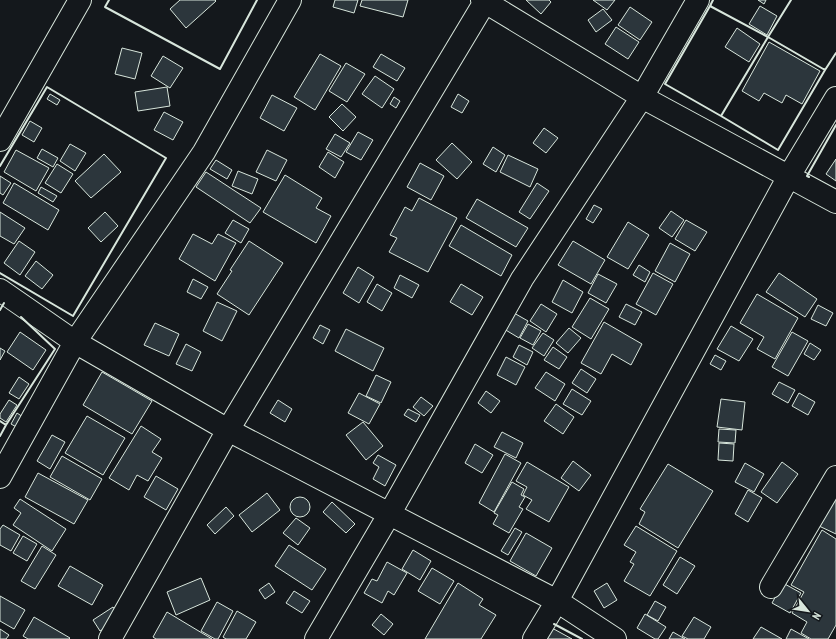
<svg xmlns="http://www.w3.org/2000/svg" width="836" height="639" viewBox="0 0 836 639" font-family="'PT Sans Narrow',sans-serif">
  <style>
    .building { fill: #2c363c; stroke: #d8e6dc }
    .lines { fill: none; stroke-linecap: round; stroke-linejoin: round }
    .minor-casing { stroke: #d8e6dc; stroke-width: 24 }
    .minor { stroke: #14181c; stroke-width: 22 }
    .wall { stroke: #d8e6dc; stroke-width: 2 }
  </style>
  <rect width="100%" height="100%" fill="#14181c"/>
  <path class="building" d="M 180,0 L 215,0 L 216,1 L 186,28 L 170,9 Z
    M 335,0 L 358,0 L 354,13 L 333,7 Z
    M 362,0 L 408,0 L 403,17 L 360,6 Z
    M 526,0 L 549,0 L 551,2 L 541,14 Z
    M 593,0 L 615,0 L 607,10 Z
    M 758,0 L 766,0 L 764,4 Z
    M 760,6 L 777,16 L 767,35 L 749,24 Z
    M 630,7 L 652,22 L 640,40 L 618,25 Z
    M 603,9 L 612,20 L 596,32 L 588,20 Z
    M 616,27 L 639,42 L 628,59 L 605,44 Z
    M 737,28 L 760,44 L 749,62 L 725,47 Z
    M 769,42 L 820,71 L 802,104 L 786,95 L 782,103 L 764,93 L 759,101 L 742,91 Z
    M 122,48 L 142,53 L 135,79 L 115,74 Z
    M 320,54 L 341,66 L 315,110 L 294,97 Z
    M 381,54 L 405,68 L 397,81 L 373,67 Z
    M 163,56 L 183,68 L 170,88 L 151,76 Z
    M 346,63 L 365,74 L 347,102 L 329,91 Z
    M 375,76 L 394,89 L 382,108 L 362,94 Z
    M 167,87 L 170,106 L 138,111 L 135,92 Z
    M 50,94 L 60,100 L 57,105 L 47,99 Z
    M 458,94 L 469,101 L 462,113 L 451,107 Z
    M 272,95 L 297,108 L 284,131 L 260,118 Z
    M 394,97 L 400,101 L 396,108 L 390,104 Z
    M 342,104 L 356,117 L 343,131 L 329,117 Z
    M 164,112 L 183,122 L 173,140 L 154,130 Z
    M 30,121 L 42,128 L 34,142 L 22,135 Z
    M 544,128 L 558,138 L 546,153 L 533,143 Z
    M 358,132 L 373,140 L 361,160 L 346,152 Z
    M 335,134 L 350,143 L 341,157 L 326,149 Z
    M 452,143 L 472,162 L 457,179 L 436,160 Z
    M 70,144 L 86,153 L 75,171 L 60,161 Z
    M 493,147 L 505,155 L 496,172 L 483,164 Z
    M 42,149 L 58,158 L 53,167 L 37,158 Z
    M 16,150 L 49,168 L 36,191 L 4,172 Z
    M 267,150 L 287,160 L 276,181 L 256,172 Z
    M 328,152 L 344,162 L 335,178 L 319,167 Z
    M 104,154 L 121,172 L 91,198 L 75,181 Z
    M 508,155 L 538,169 L 530,187 L 500,172 Z
    M 836,159 L 836,181 L 826,174 Z
    M 216,160 L 232,170 L 227,179 L 210,169 Z
    M 420,163 L 444,176 L 431,200 L 407,187 Z
    M 57,164 L 73,174 L 61,193 L 45,183 Z
    M 238,171 L 258,179 L 252,194 L 232,186 Z
    M 206,172 L 261,208 L 250,223 L 196,187 Z
    M 285,175 L 322,198 L 316,208 L 331,216 L 316,243 L 263,212 Z
    M 0,176 L 11,183 L 3,195 L 0,193 Z
    M 14,183 L 59,210 L 48,230 L 3,203 Z
    M 537,183 L 549,191 L 530,219 L 519,212 Z
    M 41,187 L 57,196 L 53,202 L 38,193 Z
    M 419,198 L 457,218 L 428,272 L 389,252 L 397,238 L 390,235 L 405,207 L 412,211 Z
    M 477,199 L 528,228 L 516,247 L 466,218 Z
    M 594,205 L 602,209 L 593,223 L 586,219 Z
    M 671,211 L 684,220 L 672,237 L 659,228 Z
    M 0,212 L 25,228 L 14,244 L 0,236 Z
    M 105,212 L 118,226 L 101,242 L 88,228 Z
    M 233,220 L 249,229 L 241,243 L 225,233 Z
    M 686,220 L 707,232 L 695,251 L 675,239 Z
    M 628,222 L 649,235 L 628,269 L 607,257 Z
    M 461,225 L 512,255 L 501,276 L 449,246 Z
    M 193,234 L 212,244 L 218,234 L 236,243 L 215,281 L 179,259 Z
    M 19,241 L 35,252 L 20,275 L 4,263 Z
    M 249,241 L 283,263 L 249,315 L 217,294 L 232,271 L 230,270 Z
    M 573,241 L 605,260 L 591,284 L 558,265 Z
    M 670,243 L 690,254 L 675,282 L 655,271 Z
    M 36,261 L 53,275 L 42,289 L 25,276 Z
    M 639,265 L 650,272 L 645,282 L 633,275 Z
    M 358,267 L 374,277 L 359,303 L 343,293 Z
    M 653,273 L 673,284 L 656,315 L 636,304 Z
    M 779,273 L 817,299 L 805,317 L 766,292 Z
    M 598,274 L 617,284 L 606,303 L 588,293 Z
    M 400,275 L 419,285 L 412,298 L 394,288 Z
    M 193,279 L 208,287 L 201,299 L 187,292 Z
    M 563,280 L 583,292 L 572,313 L 552,302 Z
    M 377,284 L 392,293 L 382,311 L 367,302 Z
    M 461,284 L 483,297 L 472,315 L 450,302 Z
    M 757,294 L 798,318 L 775,359 L 757,349 L 764,337 L 740,323 Z
    M 590,298 L 609,309 L 591,339 L 572,327 Z
    M 217,302 L 237,311 L 222,341 L 203,331 Z
    M 541,304 L 557,314 L 546,332 L 530,321 Z
    M 626,304 L 642,312 L 635,325 L 619,317 Z
    M 818,305 L 833,313 L 826,326 L 811,319 Z
    M 514,313 L 528,321 L 519,338 L 504,329 Z
    M 604,322 L 642,344 L 631,365 L 612,354 L 601,374 L 581,363 Z
    M 155,323 L 179,334 L 169,356 L 144,345 Z
    M 528,324 L 541,331 L 533,345 L 520,338 Z
    M 320,325 L 330,330 L 323,344 L 313,338 Z
    M 731,326 L 753,339 L 739,361 L 717,349 Z
    M 569,328 L 581,338 L 568,353 L 556,343 Z
    M 346,329 L 384,348 L 373,371 L 335,351 Z
    M 20,332 L 46,350 L 33,370 L 7,352 Z
    M 792,332 L 808,341 L 788,376 L 772,367 Z
    M 543,333 L 554,340 L 544,356 L 532,348 Z
    M 810,343 L 821,350 L 814,360 L 804,354 Z
    M 186,344 L 201,352 L 192,371 L 176,364 Z
    M 519,345 L 533,352 L 527,365 L 513,357 Z
    M 553,347 L 567,357 L 559,369 L 544,360 Z
    M 0,348 L 5,351 L 0,360 Z
    M 715,355 L 726,361 L 721,370 L 710,364 Z
    M 506,357 L 525,367 L 516,385 L 497,375 Z
    M 581,369 L 596,379 L 587,393 L 572,383 Z
    M 102,372 L 152,401 L 132,434 L 83,405 Z
    M 546,372 L 565,384 L 555,401 L 535,388 Z
    M 376,375 L 391,382 L 381,403 L 366,396 Z
    M 19,377 L 29,384 L 19,399 L 9,393 Z
    M 779,382 L 795,390 L 788,403 L 772,394 Z
    M 572,389 L 591,401 L 582,415 L 563,404 Z
    M 486,391 L 500,401 L 491,413 L 478,403 Z
    M 359,393 L 380,404 L 369,424 L 348,413 Z
    M 799,393 L 815,402 L 808,415 L 792,406 Z
    M 421,397 L 433,406 L 424,416 L 413,407 Z
    M 721,399 L 745,402 L 742,430 L 717,427 Z
    M 9,400 L 17,405 L 6,422 L 0,418 L 0,414 Z
    M 278,400 L 292,409 L 285,422 L 270,413 Z
    M 556,404 L 574,417 L 563,434 L 544,421 Z
    M 408,409 L 420,415 L 416,422 L 404,415 Z
    M 17,413 L 26,419 L 20,429 L 11,424 Z
    M 87,416 L 125,438 L 103,475 L 65,453 Z
    M 363,422 L 383,446 L 366,460 L 346,435 Z
    M 141,426 L 161,439 L 152,452 L 162,458 L 148,481 L 137,475 L 129,490 L 109,478 Z
    M 719,429 L 736,430 L 735,443 L 718,442 Z
    M 502,432 L 523,443 L 516,458 L 494,447 Z
    M 52,435 L 65,442 L 50,469 L 37,461 Z
    M 719,443 L 734,444 L 733,461 L 718,460 Z
    M 475,444 L 493,455 L 482,473 L 465,463 Z
    M 505,454 L 521,463 L 494,512 L 479,503 Z
    M 378,455 L 396,465 L 385,486 L 373,479 L 379,467 L 373,463 Z
    M 62,456 L 102,479 L 90,500 L 50,477 Z
    M 573,461 L 591,475 L 579,491 L 561,478 Z
    M 527,462 L 569,487 L 549,522 L 526,509 L 532,500 L 523,495 L 527,487 L 516,481 Z
    M 782,462 L 798,474 L 777,503 L 761,492 Z
    M 745,463 L 764,474 L 754,492 L 735,482 Z
    M 668,464 L 713,491 L 678,548 L 639,524 L 645,512 L 640,509 Z
    M 38,473 L 88,500 L 74,524 L 25,497 Z
    M 156,476 L 178,489 L 166,510 L 144,497 Z
    M 512,482 L 524,489 L 521,495 L 525,497 L 519,507 L 523,509 L 509,533 L 493,524 L 498,515 L 494,513 Z
    M 748,490 L 762,498 L 748,522 L 735,514 Z
    M 267,493 L 280,510 L 252,532 L 239,515 Z
    M290 507a10 10 0 1 1 20 0a10 10 0 1 1-20 0Z
    M 836,497 L 836,534 L 819,526 Z
    M 20,499 L 66,529 L 52,551 L 13,525 L 21,513 L 14,508 Z
    M 332,502 L 355,524 L 346,533 L 323,512 Z
    M 226,507 L 234,516 L 215,534 L 207,525 Z
    M 296,518 L 310,528 L 298,545 L 283,533 Z
    M 3,525 L 20,535 L 11,551 L 0,545 L 0,529 Z
    M 636,526 L 677,551 L 650,596 L 624,581 L 634,564 L 630,562 L 636,552 L 624,545 Z
    M 515,528 L 522,532 L 508,555 L 501,551 Z
    M 822,530 L 836,539 L 836,625 L 828,639 L 811,639 L 801,633 L 807,622 L 792,613 L 804,592 L 791,585 Z
    M 526,533 L 552,548 L 536,576 L 510,561 Z
    M 23,536 L 37,544 L 27,561 L 13,553 Z
    M 289,545 L 326,569 L 312,590 L 275,566 Z
    M 42,546 L 56,555 L 35,589 L 21,581 Z
    M 413,550 L 431,561 L 420,580 L 402,569 Z
    M 680,557 L 695,566 L 677,594 L 663,585 Z
    M 387,562 L 407,573 L 394,595 L 388,591 L 382,603 L 364,593 L 372,579 L 377,581 Z
    M 70,566 L 103,585 L 92,605 L 58,586 Z
    M 432,568 L 454,581 L 440,604 L 418,591 Z
    M 201,578 L 210,600 L 176,615 L 167,592 Z
    M 269,583 L 275,592 L 265,599 L 259,590 Z
    M 458,583 L 483,599 L 479,605 L 496,615 L 481,639 L 425,639 Z
    M 607,583 L 617,600 L 604,608 L 594,591 Z
    M 783,583 L 801,593 L 790,613 L 772,603 Z
    M 294,591 L 310,601 L 302,613 L 286,603 Z
    M 0,596 L 25,610 L 14,629 L 0,621 Z
    M 655,601 L 666,607 L 658,621 L 647,615 Z
    M 217,602 L 233,611 L 218,639 L 215,639 L 201,631 Z
    M 113,607 L 121,618 L 100,631 L 93,620 Z
    M 237,611 L 256,622 L 246,639 L 226,639 L 223,637 Z
    M 167,612 L 212,639 L 156,639 L 153,637 Z
    M 381,614 L 393,624 L 384,635 L 372,625 Z
    M 645,614 L 666,627 L 658,639 L 655,639 L 637,628 Z
    M 34,617 L 70,638 L 69,639 L 28,639 L 23,636 Z
    M 694,617 L 711,627 L 704,639 L 688,639 L 682,636 Z
    M 761,627 L 782,639 L 753,639 Z
    M 552,628 L 572,639 L 546,639 Z
    M 0,629 L 9,635 L 6,639 L 0,639 Z
    M 791,629 L 809,639 L 786,639 Z
    M 673,632 L 685,639 L 669,639 Z"/>
  <g class="lines">
    <g class="minor-casing">
      <path id="minor" d="M 482,0 L 642,97 L 836,202
        M 0,140 L 80,0
        M 0,290 L 75,342 L 228,430 L 557,601 L 615,639
        M 0,477 L 75,342 L 204,152 L 290,0
        M 771,587 L 836,477
        M 110,639 L 228,430 L 486,0
        M 316,639 L 390,513 L 522,279 L 642,97 L 698,0
        M 534,639 L 557,601 L 789,176 L 836,98"/>
    </g>
    <use href="#minor" class="minor"/>
    <path class="wall" d="M 109,0 L 105,7 L 220,69 L 257,0
      M 710,6 L 768,37 L 721,116 L 665,84 Z
      M 711,6 L 710,6 L 713,0
      M 768,37 L 825,70 L 778,150 L 721,116 Z
      M 768,37 L 791,0
      M 824,69 L 825,70 L 836,53
      M 0,166 L 47,87 L 166,158 L 73,316 L 0,273
      M 809,177 L 807,176 L 836,125
      M 0,310 L 4,303
      M 0,421 L 6,425 L 55,349 L 21,317
      M 0,436 L 6,425 L 5,424
      M 554,624 L 582,639"/>
  </g>
  <g transform="translate(808 611) rotate(120)" stroke="#14181c" stroke-width="3" paint-order="stroke">
  <path d="M0-3L7 15L0 10L-7 15Z" fill="#d8e6dc"/>
  <text y="-6" font-size="11" font-weight="bold" text-anchor="middle" fill="#d8e6dc">N</text>
  </g>
</svg>
